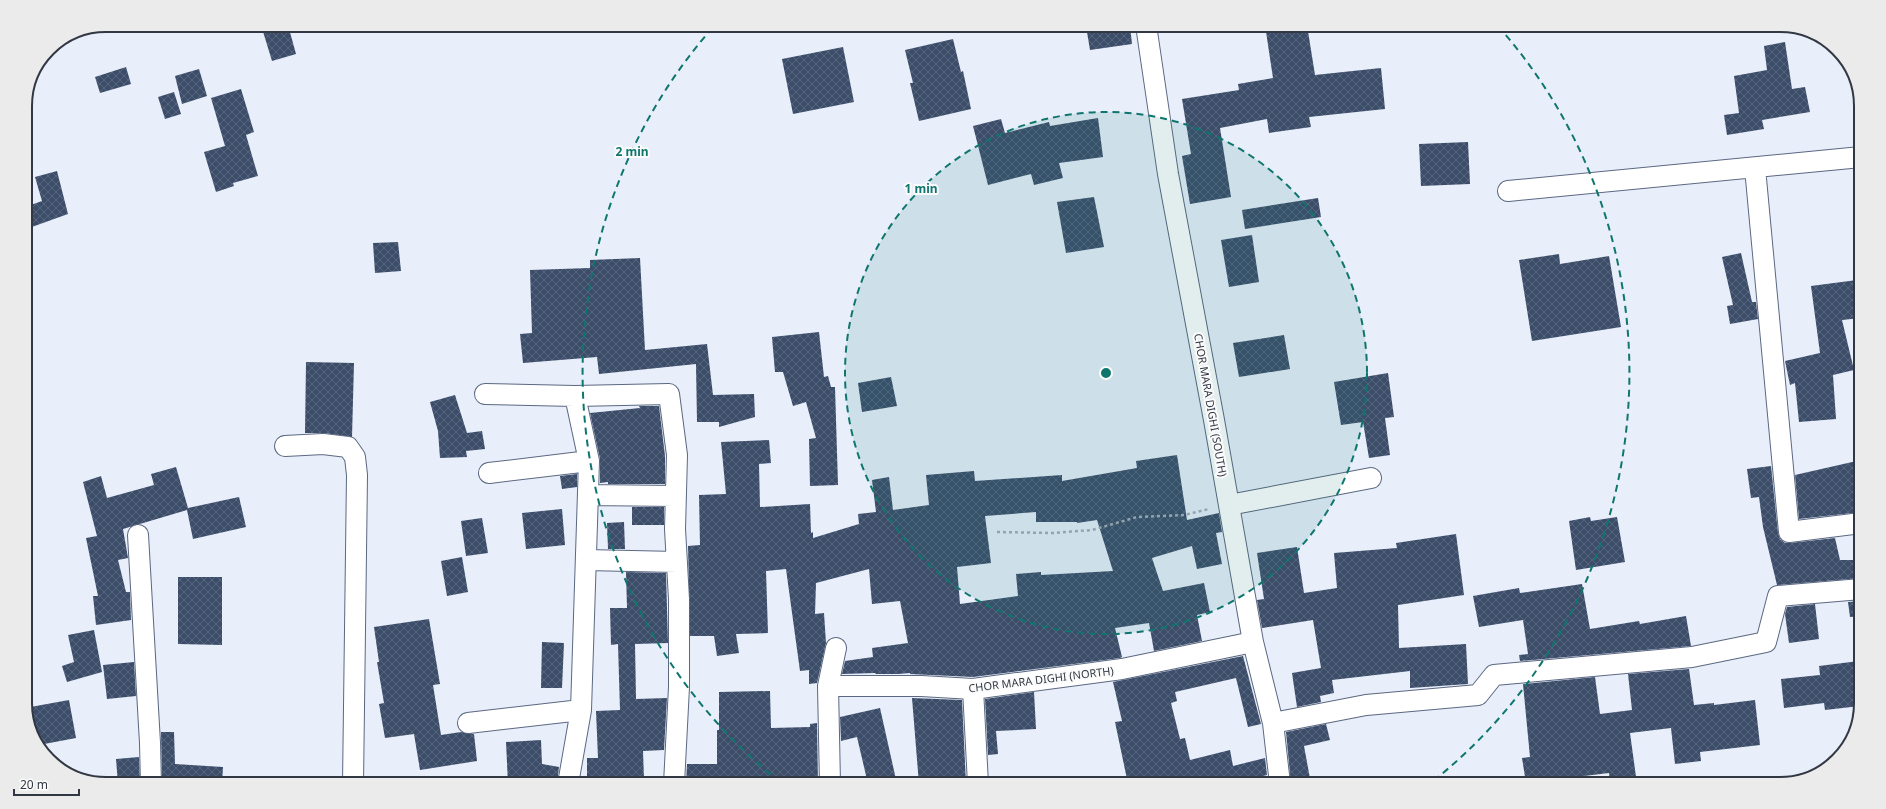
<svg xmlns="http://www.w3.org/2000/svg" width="1886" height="809" viewBox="0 0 1886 809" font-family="'Noto Sans',sans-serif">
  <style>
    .building { fill: url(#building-cross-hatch); fill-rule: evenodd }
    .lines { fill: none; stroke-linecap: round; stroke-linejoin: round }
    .street-casing { stroke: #5b6881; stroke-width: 22 }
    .path { stroke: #a5abb7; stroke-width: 2.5; stroke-dasharray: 3 3; stroke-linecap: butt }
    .street { stroke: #fff; stroke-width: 20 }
    .ring { fill: none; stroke: #0f766e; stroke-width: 2; stroke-dasharray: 7 5 }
    .labels { text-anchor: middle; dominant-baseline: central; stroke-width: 4; stroke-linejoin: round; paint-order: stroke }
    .street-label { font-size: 11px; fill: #323843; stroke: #fbfbfb }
    .rim { fill: none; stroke: #323843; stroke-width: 2 }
    .centre { fill: #0f766e; stroke: #fbfbfb; stroke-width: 2 }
    .ring-label { font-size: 12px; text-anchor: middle; font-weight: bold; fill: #0f766e; stroke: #fbfbfb; stroke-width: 4; stroke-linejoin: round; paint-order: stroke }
  </style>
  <defs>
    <pattern id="building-cross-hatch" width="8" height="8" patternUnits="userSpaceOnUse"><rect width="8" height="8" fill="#3c4d6a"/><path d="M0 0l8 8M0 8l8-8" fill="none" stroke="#57657d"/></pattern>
  </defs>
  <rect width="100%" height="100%" fill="#e8eefa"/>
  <path class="building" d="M 261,25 L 288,25 L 296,54 L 272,61 Z
    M 1265,25 L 1307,25 L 1315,75 L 1381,68 L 1385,109 L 1309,117 L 1311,127 L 1269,133 L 1267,119 L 1220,128 L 1231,197 L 1190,204 L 1182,156 L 1191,154 L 1182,99 L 1239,90 L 1238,84 L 1273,78 Z
    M 1130,26 L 1132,44 L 1090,50 L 1087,32 Z
    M 953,39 L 961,72 L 963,71 L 971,109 L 919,121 L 910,83 L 913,83 L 905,50 Z
    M 1785,42 L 1792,89 L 1805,87 L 1810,112 L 1762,120 L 1764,129 L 1727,135 L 1724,115 L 1739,113 L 1734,76 L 1767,70 L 1764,46 Z
    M 843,47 L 854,102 L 793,114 L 782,59 Z
    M 126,67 L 131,84 L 100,93 L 95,77 Z
    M 199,69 L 207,96 L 182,104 L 175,76 Z
    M 241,89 L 254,132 L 246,135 L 258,176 L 233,183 L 234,186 L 216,192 L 204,152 L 225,146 L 211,98 Z
    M 174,92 L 181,114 L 165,119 L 158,97 Z
    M 1098,118 L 1103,157 L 1059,163 L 1063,178 L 1034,185 L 1031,174 L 988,185 L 973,126 L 1001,119 L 1005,133 L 1049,122 L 1050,126 Z
    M 1468,142 L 1470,184 L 1421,186 L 1419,144 Z
    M 57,171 L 68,214 L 29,228 L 25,214 L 25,207 L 42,201 L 35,177 Z
    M 1094,197 L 1104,247 L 1066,253 L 1057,202 Z
    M 1318,198 L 1321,217 L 1245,229 L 1242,210 Z
    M 1252,235 L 1259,282 L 1229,287 L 1221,240 Z
    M 398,242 L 401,271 L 375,273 L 373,243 Z
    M 1741,253 L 1752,302 L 1756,302 L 1758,319 L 1730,324 L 1727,306 L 1733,305 L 1722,257 Z
    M 1559,254 L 1560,264 L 1609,256 L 1621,327 L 1532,341 L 1519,260 Z
    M 640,258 L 645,350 L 707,344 L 713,395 L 754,394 L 755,417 L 719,427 L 719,422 L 697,422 L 696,364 L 599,374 L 597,357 L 523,363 L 520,334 L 532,333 L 530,270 L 590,268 L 590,260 Z
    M 1857,280 L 1861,318 L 1842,320 L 1854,370 L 1833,375 L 1836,419 L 1799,422 L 1795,383 L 1790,385 L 1785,361 L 1820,353 L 1811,286 Z
    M 819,332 L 824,377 L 828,376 L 831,387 L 835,387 L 838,485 L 810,486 L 809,439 L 816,438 L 806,402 L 793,406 L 783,372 L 775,372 L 772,337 Z
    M 1284,335 L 1290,369 L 1239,377 L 1233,343 Z
    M 306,362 L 354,363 L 352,437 L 324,433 L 305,433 Z
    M 1388,373 L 1394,417 L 1385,418 L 1390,455 L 1369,458 L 1363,422 L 1341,425 L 1334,382 Z
    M 891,377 L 897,406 L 862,412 L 858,383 Z
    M 455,395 L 467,433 L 482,431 L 485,449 L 466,451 L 467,457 L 440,458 L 438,431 L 430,402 Z
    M 639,406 L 659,406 L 665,456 L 665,484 L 608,484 L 608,482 L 600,483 L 600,459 L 590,413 L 640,408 Z
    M 769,440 L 771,463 L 759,464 L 760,507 L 810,504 L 811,533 L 813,532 L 813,538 L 859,524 L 858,514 L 876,512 L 872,480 L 889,477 L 893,510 L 929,505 L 926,475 L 974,471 L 975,481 L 1062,475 L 1062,481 L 1137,468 L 1136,461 L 1177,455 L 1187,520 L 1219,513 L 1222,532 L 1216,533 L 1222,564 L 1197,569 L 1192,546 L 1152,558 L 1163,591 L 1204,583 L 1210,612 L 1197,615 L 1202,641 L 1154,651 L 1149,623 L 1115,628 L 1122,657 L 1120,658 L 973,677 L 910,674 L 910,673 L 898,674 L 876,674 L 875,673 L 842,674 L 845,661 L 873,657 L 872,648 L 908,643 L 900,601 L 872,604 L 869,569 L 816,583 L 815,614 L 824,613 L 826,643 L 817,683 L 809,684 L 809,670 L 800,671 L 786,569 L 766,571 L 768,633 L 736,634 L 739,653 L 717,656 L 714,636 L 690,636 L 688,546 L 700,545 L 699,495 L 726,494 L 721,442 ZM 1036,512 L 1036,522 L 1077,522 L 1077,523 L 1097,520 L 1113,571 L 1041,575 L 1041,572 L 1016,574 L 1018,596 L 960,604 L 957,567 L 991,563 L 985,516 Z
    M 1861,460 L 1861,512 L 1799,519 L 1795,475 Z
    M 1771,466 L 1778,533 L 1780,539 L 1785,543 L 1790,543 L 1835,538 L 1840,560 L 1861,560 L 1861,578 L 1777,585 L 1763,527 L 1759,497 L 1751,498 L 1747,469 Z
    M 176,467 L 188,508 L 239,497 L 246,527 L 193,539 L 187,510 L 123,529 L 128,558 L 118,560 L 126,592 L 130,592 L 131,620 L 96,625 L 93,596 L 98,596 L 86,538 L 97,536 L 83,482 L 101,476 L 107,498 L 154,485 L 151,474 Z
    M 577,474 L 577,487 L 562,489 L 560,476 Z
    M 632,507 L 664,507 L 664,525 L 632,525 Z
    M 562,509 L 565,545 L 526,549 L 522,513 Z
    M 1590,517 L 1591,521 L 1617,517 L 1625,562 L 1576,570 L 1569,521 Z
    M 482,518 L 488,553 L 466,556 L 461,521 Z
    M 624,522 L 625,549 L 608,549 L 607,523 Z
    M 1456,534 L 1464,595 L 1398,605 L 1399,648 L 1466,644 L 1468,684 L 1410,688 L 1410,671 L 1332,680 L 1334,693 L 1320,696 L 1321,702 L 1297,707 L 1292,673 L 1321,668 L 1313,620 L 1262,628 L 1257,600 L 1264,599 L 1257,553 L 1297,547 L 1304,593 L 1337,588 L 1334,553 L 1397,548 L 1396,543 Z
    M 462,557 L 468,592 L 447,596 L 441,561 Z
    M 626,572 L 666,573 L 668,643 L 635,644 L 636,699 L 667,698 L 664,750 L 643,751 L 644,779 L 587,780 L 587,758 L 598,758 L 596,711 L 620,710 L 618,644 L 611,645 L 610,608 L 627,608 Z
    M 178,577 L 222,577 L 222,645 L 178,644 Z
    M 1582,584 L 1590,629 L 1639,621 L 1640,624 L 1686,616 L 1691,646 L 1520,661 L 1519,655 L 1528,654 L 1523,620 L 1479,627 L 1473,596 L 1519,588 L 1520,593 Z
    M 1861,601 L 1861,616 L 1850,617 L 1848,602 Z
    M 1815,604 L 1819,639 L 1789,643 L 1785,614 L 1787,607 Z
    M 429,619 L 440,684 L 433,685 L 441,735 L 461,732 L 474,734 L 477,761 L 420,770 L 414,734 L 385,738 L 379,704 L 384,703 L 377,662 L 379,662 L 374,627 Z
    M 94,630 L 102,672 L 67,682 L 62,666 L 74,662 L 68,635 Z
    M 542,642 L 564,643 L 562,688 L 541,688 Z
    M 1243,656 L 1261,724 L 1248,727 L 1236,678 L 1175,692 L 1177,701 L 1171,703 L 1180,739 L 1185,738 L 1190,760 L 1230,750 L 1233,766 L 1265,758 L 1267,775 L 1249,780 L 1250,784 L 1128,784 L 1115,722 L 1122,721 L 1113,682 Z
    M 1859,661 L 1861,676 L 1860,706 L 1825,710 L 1824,703 L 1784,708 L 1781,679 L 1820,675 L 1819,666 Z
    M 134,662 L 136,696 L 107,699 L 103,665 Z
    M 1689,669 L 1694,705 L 1714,703 L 1714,705 L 1755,700 L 1760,745 L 1700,752 L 1701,761 L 1675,764 L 1671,728 L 1630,733 L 1637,784 L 1610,784 L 1609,773 L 1526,783 L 1522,758 L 1530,757 L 1523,684 L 1595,677 L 1600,714 L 1632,710 L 1628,674 Z
    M 770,691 L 771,728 L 810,727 L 810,724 L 817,723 L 818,784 L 686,784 L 687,764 L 717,764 L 717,730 L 719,730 L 719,692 Z
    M 1034,692 L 1036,729 L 996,731 L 998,754 L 988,755 L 985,699 Z
    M 912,698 L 962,700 L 966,784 L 919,784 Z
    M 69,700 L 76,738 L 39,745 L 25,708 Z
    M 880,708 L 897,784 L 868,784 L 857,737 L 841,741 L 840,717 Z
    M 1326,724 L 1330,740 L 1304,746 L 1311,784 L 1291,784 L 1286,732 Z
    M 161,732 L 174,732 L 175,764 L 223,767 L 222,784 L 162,784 Z
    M 541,740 L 542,764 L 559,767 L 557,784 L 508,784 L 506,742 Z
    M 139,757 L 140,784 L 118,784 L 116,759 Z"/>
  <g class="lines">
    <g class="street-casing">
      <path id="street" d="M 1146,25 L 1168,174 L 1214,420 L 1253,642 L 1273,723 L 1280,784
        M 1755,168 L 1789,532 L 1861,523
        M 1508,191 L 1861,157
        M 485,394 L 575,396 L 589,461 L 581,710 L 568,784
        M 575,396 L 669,394 L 677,455 L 675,529 L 679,599 L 679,687 L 674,784
        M 285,446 L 323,444 L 348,447 L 355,457 L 357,475 L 353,784
        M 489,473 L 589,461
        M 588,495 L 676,496
        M 1229,505 L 1371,478
        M 138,535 L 150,743 L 151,784
        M 586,560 L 677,562
        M 828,686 L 836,648
        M 973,689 L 978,784
        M 468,723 L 581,710
        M 1273,723 L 1366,705 L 1478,695 L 1494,675 L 1692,657 L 1766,642 L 1778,596 L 1861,589
        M 830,784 L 828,686 L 921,686 L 973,689 L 1122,669 L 1253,642"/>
    </g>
    <path class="path" d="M 997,532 L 1053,533 L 1092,530 L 1137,517 L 1184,515 L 1209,509"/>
    <use href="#street" class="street"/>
  </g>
  <circle cx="1106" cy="373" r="261" fill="#0f766e" fill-opacity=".12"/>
  <g class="ring">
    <circle cx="1106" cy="373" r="261"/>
    <path d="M780 782A523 523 0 0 1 714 26M1498 26A523 523 0 0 1 1432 782"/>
  </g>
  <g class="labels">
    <g class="street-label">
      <text transform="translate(1211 405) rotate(80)">CHOR MARA DIGHI (SOUTH)</text>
      <text transform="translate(1041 679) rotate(-7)">CHOR MARA DIGHI (NORTH)</text>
    </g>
  </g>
  <path d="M0 0H1886V809H0ZM106 32H1780A74 74 0 0 1 1854 106V703A74 74 0 0 1 1780 777H106A74 74 0 0 1 32 703V106A74 74 0 0 1 106 32Z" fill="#ebebec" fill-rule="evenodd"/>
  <path class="rim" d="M106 32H1780A74 74 0 0 1 1854 106V703A74 74 0 0 1 1780 777H106A74 74 0 0 1 32 703V106A74 74 0 0 1 106 32Z"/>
  <circle cx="1106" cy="373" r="6" class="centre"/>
  <g class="ring-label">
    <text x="632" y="156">2 min</text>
    <text x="921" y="193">1 min</text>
  </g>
  <path d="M14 789v6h65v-6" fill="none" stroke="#323843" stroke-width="2"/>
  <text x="20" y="789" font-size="12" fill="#323843" stroke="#fbfbfb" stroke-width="3" paint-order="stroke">20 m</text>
</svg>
